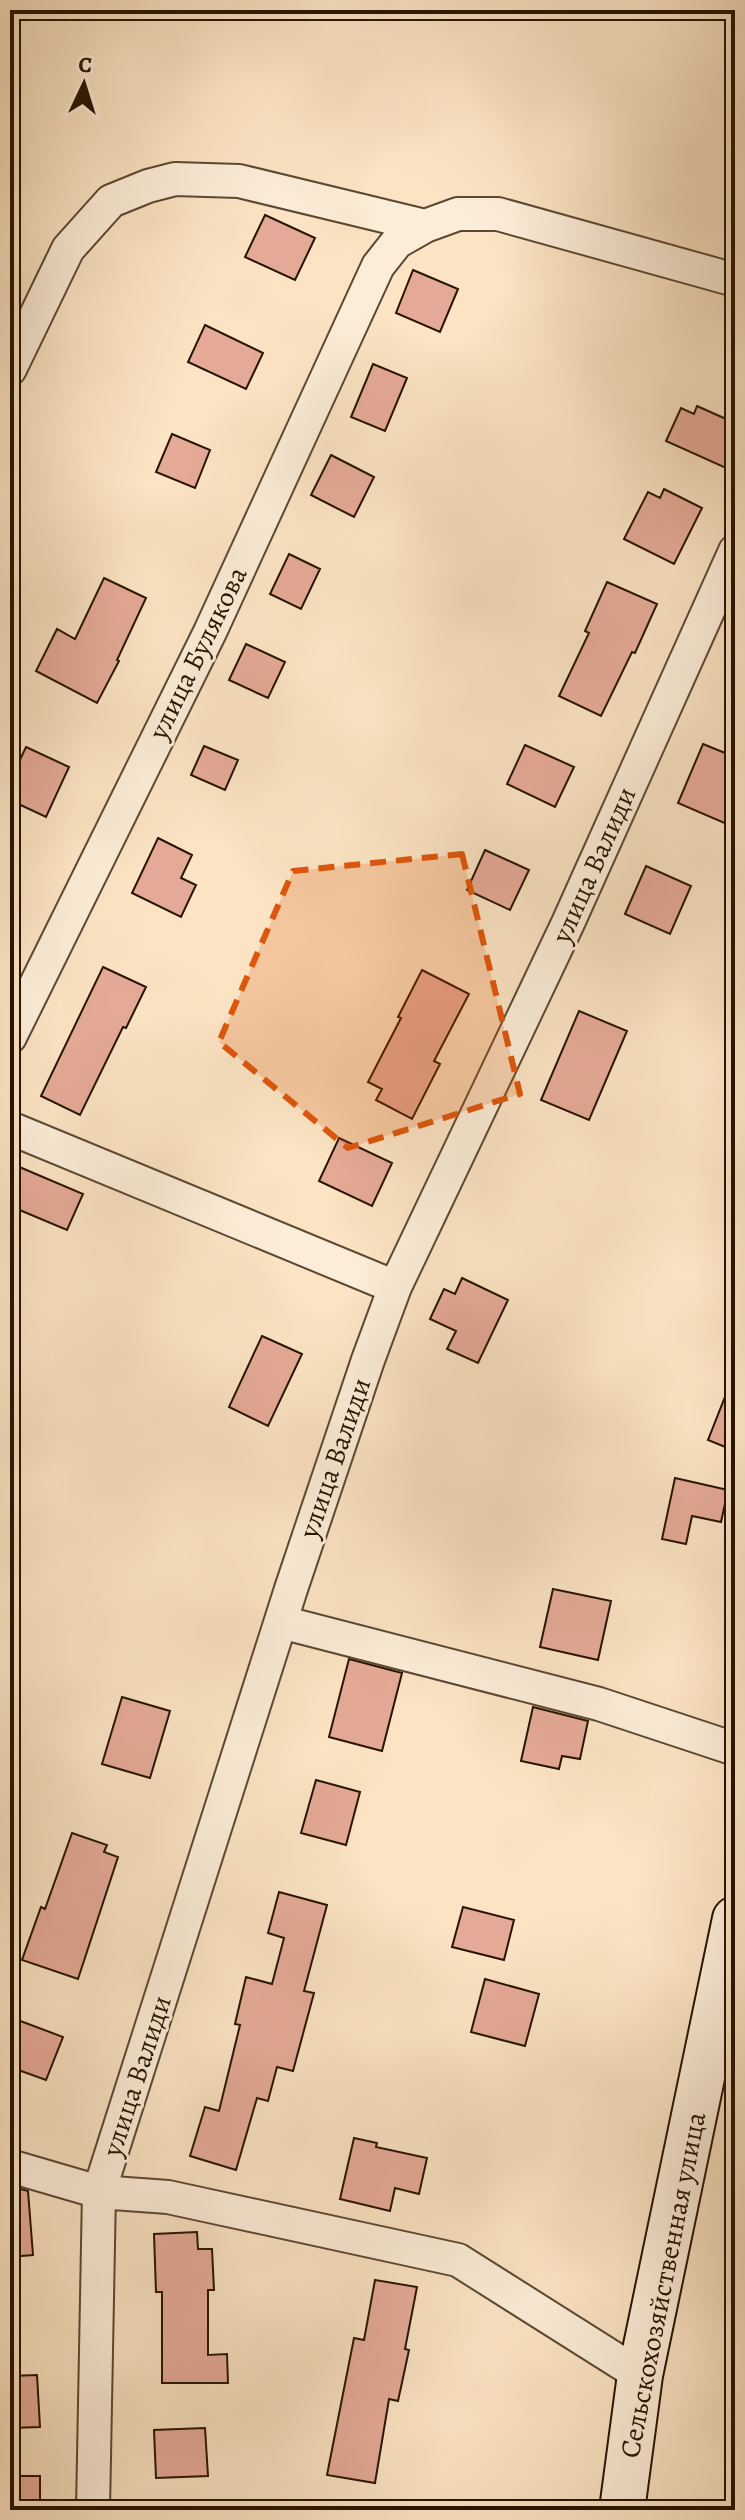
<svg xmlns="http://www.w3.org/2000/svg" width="745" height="2520" viewBox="0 0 745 2520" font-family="Alegreya,serif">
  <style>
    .building { fill: #e5aa97; stroke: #271401; stroke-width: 2 }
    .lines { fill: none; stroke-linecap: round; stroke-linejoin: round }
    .street-casing { stroke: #5c4832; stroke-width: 36 }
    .secondary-casing { stroke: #271401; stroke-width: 48 }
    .street { stroke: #fcedd8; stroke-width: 32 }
    .secondary { stroke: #fcedd8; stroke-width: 44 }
    .marked { fill: #de560b; fill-opacity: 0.2; stroke: #de560b; stroke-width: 6; stroke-dasharray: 16 10; stroke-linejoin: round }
    .labels { text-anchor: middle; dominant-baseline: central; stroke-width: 6; stroke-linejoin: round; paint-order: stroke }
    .street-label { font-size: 28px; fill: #271401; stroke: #fcedd8 }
  </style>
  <rect width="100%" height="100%" fill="#fbe3c3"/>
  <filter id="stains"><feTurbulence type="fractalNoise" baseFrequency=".0025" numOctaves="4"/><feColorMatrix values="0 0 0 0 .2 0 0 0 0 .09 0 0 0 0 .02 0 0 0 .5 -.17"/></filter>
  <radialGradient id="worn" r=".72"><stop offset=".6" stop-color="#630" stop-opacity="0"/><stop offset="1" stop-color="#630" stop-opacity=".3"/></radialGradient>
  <path class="building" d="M 265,215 L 315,238 L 295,280 L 245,257 Z
    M 413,270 L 458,289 L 440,332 L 396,313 Z
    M 205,325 L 263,353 L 246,389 L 188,362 Z
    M 373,364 L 407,378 L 385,431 L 351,417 Z
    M 697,406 L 735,423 L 735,448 L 726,468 L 666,441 L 681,408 L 694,414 Z
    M 172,434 L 210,450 L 195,488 L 156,472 Z
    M 331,455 L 374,477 L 354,517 L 311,495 Z
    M 664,489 L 702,508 L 674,564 L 624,539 L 648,492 L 660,498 Z
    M 289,554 L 320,569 L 301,609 L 270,594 Z
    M 104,578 L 146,598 L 117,660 L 119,661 L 97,703 L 36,671 L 57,629 L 75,639 Z
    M 607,582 L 657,604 L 635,653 L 632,652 L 601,716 L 559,696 L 589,633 L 585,631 Z
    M 246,644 L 285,662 L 268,698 L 229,680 Z
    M 703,744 L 735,757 L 735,811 L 729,825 L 678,803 Z
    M 525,745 L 574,767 L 555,807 L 507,784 Z
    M 204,746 L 238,760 L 225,790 L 191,775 Z
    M 26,747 L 69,767 L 46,817 L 10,800 L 10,781 Z
    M 158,838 L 192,855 L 181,878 L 196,885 L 181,917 L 132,893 Z
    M 485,850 L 529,870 L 510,910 L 467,890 Z
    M 646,866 L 691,886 L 670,934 L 625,914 Z
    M 103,967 L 146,987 L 126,1028 L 123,1027 L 80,1115 L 41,1096 Z
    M 422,970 L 469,994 L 434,1061 L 440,1064 L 412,1119 L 376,1100 L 382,1089 L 368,1082 L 401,1018 L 398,1017 Z
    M 579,1011 L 627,1031 L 589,1120 L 541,1100 Z
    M 339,1138 L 392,1163 L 372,1206 L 319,1181 Z
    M 10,1163 L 83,1194 L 67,1230 L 10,1206 Z
    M 462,1278 L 508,1300 L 478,1363 L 447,1349 L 456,1331 L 430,1319 L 444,1289 L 455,1294 Z
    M 262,1336 L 302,1354 L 268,1426 L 229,1407 Z
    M 734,1374 L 735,1374 L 735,1451 L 708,1440 Z
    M 675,1478 L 728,1490 L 721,1522 L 692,1516 L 686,1544 L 662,1539 Z
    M 553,1589 L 611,1601 L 598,1660 L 540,1647 Z
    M 349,1659 L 402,1673 L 382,1751 L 329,1737 Z
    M 122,1697 L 170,1711 L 150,1778 L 102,1764 Z
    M 533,1707 L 588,1721 L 580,1759 L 562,1756 L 559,1769 L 521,1761 Z
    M 316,1780 L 360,1792 L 346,1845 L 301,1833 Z
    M 72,1833 L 107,1845 L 104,1852 L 118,1857 L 78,1979 L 22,1960 L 41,1907 L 45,1909 Z
    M 279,1892 L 327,1905 L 304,1991 L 314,1993 L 293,2071 L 277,2067 L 268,2101 L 257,2098 L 236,2170 L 190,2156 L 205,2107 L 219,2111 L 240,2025 L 235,2024 L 246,1977 L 272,1984 L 284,1938 L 268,1933 Z
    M 463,1907 L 514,1920 L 504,1960 L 452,1947 Z
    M 485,1979 L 539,1994 L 525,2046 L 471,2032 Z
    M 15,2019 L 63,2037 L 46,2080 L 10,2067 L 10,2031 Z
    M 354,2138 L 377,2143 L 376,2147 L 427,2158 L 419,2194 L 395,2188 L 390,2211 L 340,2199 Z
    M 10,2186 L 28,2191 L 33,2255 L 10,2257 Z
    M 197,2232 L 198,2249 L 212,2249 L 214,2290 L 208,2290 L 208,2355 L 227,2354 L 228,2383 L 162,2383 L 162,2292 L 156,2292 L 154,2234 Z
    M 375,2280 L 417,2287 L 405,2349 L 409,2350 L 398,2401 L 389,2399 L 375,2483 L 327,2475 L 354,2338 L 364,2340 Z
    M 37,2375 L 40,2427 L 10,2428 L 10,2376 Z
    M 205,2428 L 208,2476 L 156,2478 L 154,2430 Z
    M 10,2476 L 40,2476 L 40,2510 L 10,2510 Z"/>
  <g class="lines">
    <g class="street-casing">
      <path id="street" d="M 10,369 L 68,249 L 111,201 L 148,186 L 175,179 L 239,181 L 425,226
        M 10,1037 L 210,632 L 378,266 L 397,242 L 425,226 L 458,214 L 498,214 L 735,280
        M 10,1128 L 395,1287
        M 281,1622 L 599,1704 L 735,1749
        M 10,2166 L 99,2192 L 168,2197 L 458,2260 L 640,2375
        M 93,2510 L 99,2192 L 291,1589 L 368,1360 L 395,1287 L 568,923 L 735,551"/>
    </g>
    <g class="secondary-casing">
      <path id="secondary" d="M 622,2510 L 640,2375 L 735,1919"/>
    </g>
    <use href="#street" class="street"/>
    <use href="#secondary" class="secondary"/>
  </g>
  <path class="marked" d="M 462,854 L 520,1094 L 348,1148 L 219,1042 L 293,871 Z"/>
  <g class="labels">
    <g class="street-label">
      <text transform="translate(198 653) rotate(-64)">улица Булякова</text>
      <text transform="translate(594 865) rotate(-66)">улица Валиди</text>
      <text transform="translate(335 1458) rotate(-71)">улица Валиди</text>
      <text transform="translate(137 2076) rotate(-72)">улица Валиди</text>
      <text transform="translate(663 2285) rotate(-79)">Сельскохозяйственная улица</text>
    </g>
  </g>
  <rect width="745" height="2520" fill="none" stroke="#fbe3c3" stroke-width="40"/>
  <rect x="12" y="12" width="721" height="2496" fill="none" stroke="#271401" stroke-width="4"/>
  <rect x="20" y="20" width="705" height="2480" fill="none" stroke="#271401" stroke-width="2"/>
  <g transform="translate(84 84) rotate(4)" stroke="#fcedd8" stroke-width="6" paint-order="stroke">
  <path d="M0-6L14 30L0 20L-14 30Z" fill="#271401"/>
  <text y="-12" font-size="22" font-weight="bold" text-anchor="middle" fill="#271401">С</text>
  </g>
  <rect width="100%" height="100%" filter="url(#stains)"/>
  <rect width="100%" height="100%" fill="url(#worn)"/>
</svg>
